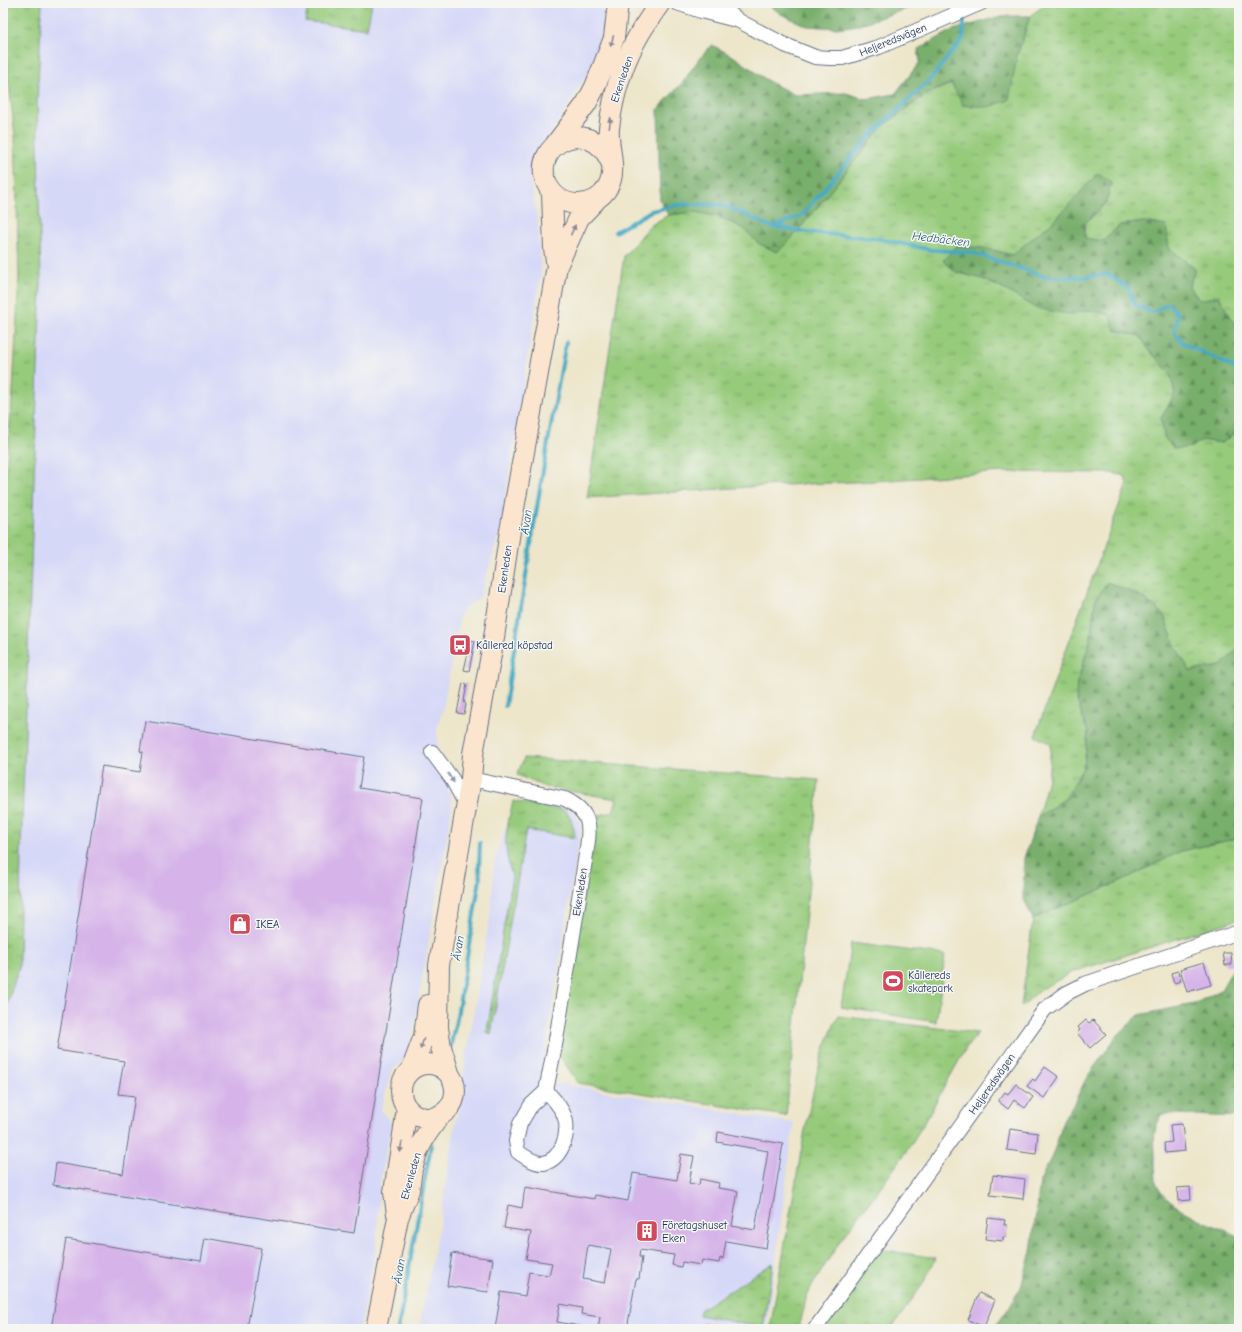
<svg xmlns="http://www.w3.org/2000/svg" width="1242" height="1332" viewBox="0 0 1242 1332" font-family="'Comic Neue',sans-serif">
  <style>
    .built { fill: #d6d8f8 }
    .grass { fill: url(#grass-tufts); stroke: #597d6d }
    .forest { fill: url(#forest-firs); stroke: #4a6f65 }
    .garden { fill: #97cb7c; stroke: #597d6d }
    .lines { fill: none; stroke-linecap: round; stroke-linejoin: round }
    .stream { stroke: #43a9c3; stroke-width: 4 }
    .building { fill: #d6b4e9; fill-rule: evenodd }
    .street-casing { stroke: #646f84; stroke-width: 16 }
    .secondary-casing { stroke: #646f84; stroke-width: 22 }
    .street { stroke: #fff; stroke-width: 14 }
    .secondary { stroke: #fce5cf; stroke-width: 20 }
    .oneway { fill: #8c8a96 }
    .oneway2 { fill: #8d97ae }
    .labels { text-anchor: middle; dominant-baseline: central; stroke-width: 3; stroke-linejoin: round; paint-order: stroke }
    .street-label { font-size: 11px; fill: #1b2f5e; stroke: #f6f6f2 }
    .poi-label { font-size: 11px; fill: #1b2f5e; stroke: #f6f6f2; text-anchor: start }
    .water-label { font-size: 12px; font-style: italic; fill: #295a81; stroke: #f6f6f2 }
  </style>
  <defs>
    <pattern id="grass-tufts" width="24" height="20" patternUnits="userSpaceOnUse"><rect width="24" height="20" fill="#97cb7c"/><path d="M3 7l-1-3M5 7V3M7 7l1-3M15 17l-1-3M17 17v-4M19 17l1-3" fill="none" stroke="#7aa569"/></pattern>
    <pattern id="forest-firs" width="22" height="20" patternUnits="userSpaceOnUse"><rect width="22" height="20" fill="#79af6c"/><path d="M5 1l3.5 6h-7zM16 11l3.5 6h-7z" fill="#628f5c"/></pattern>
  </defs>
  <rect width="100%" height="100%" fill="#f6f6f2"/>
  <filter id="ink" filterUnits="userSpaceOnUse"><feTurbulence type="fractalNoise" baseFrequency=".025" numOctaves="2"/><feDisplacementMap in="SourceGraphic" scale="8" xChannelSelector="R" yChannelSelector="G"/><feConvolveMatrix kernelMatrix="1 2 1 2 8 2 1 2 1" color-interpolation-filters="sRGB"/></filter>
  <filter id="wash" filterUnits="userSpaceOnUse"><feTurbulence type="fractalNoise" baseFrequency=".012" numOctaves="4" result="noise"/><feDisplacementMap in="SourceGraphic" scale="16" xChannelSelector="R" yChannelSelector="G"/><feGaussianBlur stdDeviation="0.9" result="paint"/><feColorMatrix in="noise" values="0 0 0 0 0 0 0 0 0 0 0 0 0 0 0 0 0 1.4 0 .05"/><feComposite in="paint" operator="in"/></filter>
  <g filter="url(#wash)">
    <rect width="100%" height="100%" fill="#ede6cb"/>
    <path class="built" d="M 42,3 L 604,3 L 604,29 L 589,70 L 559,121 L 537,156 L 530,180 L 538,223 L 541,274 L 499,535 L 480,598 L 465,607 L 459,619 L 443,709 L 437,728 L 438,751 L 451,796 L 452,808 L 409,1056 L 391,1071 L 381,1109 L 391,1124 L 380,1183 L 376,1248 L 360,1329 L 3,1329 L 3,1017 L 19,967 L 21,850 L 41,282 L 37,103 Z
      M 515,802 L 563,807 L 576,813 L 581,826 L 542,1072 L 555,1083 L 794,1123 L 768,1316 L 765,1329 L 419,1329 L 439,1226 L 462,1083 L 490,916 L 495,859 Z"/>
    <path class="grass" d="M 3,3 L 42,3 L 37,103 L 41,282 L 21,850 L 19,967 L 3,1017 L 3,502 L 13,391 L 19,277 L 15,136 L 3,31 Z
      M 309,3 L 372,3 L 367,29 L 305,21 Z
      M 1047,3 L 1239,3 L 1239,328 L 1230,318 L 1219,296 L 1199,301 L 1189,286 L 1195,269 L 1169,248 L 1145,222 L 1120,225 L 1103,241 L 1085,238 L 1084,224 L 1106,203 L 1111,182 L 1098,174 L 1056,219 L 1012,255 L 984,248 L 956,272 L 983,279 L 1009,292 L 1068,314 L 1090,310 L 1110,315 L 1115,330 L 1140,336 L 1150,351 L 1170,373 L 1175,394 L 1161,418 L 1192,447 L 1202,440 L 1222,443 L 1237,431 L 1239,424 L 1239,647 L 1221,666 L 1190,671 L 1176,648 L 1163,613 L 1095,601 L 1090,641 L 1077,683 L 1076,698 L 1088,733 L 1084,766 L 1066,798 L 1038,817 L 1048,779 L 1051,744 L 1035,736 L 1079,614 L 1127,484 L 1125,476 L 1112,473 L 1002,472 L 876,481 L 763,486 L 587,498 L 624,256 L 651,225 L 668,215 L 696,212 L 719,217 L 743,228 L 758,243 L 777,252 L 790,240 L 815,210 L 882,127 L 925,95 L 1017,56 L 1030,16 Z
      M 524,758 L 819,780 L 786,1116 L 578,1083 L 555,1049 L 594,828 L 600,815 L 613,812 L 617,799 L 545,787 L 517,775 Z
      M 513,801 L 565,810 C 572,819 574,826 575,838 L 526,830 L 491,1034 L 487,1032 L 512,876 C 502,845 506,832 513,801 Z
      M 1239,838 L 1239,919 L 1073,972 L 1041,989 L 1021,1007 L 1033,919 L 1127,878 L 1181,851 Z
      M 838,1016 L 978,1033 L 966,1048 L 923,1125 L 904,1155 L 839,1243 L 812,1286 L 806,1299 L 799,1329 L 770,1329 L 804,1135 L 817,1073 L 825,1046 Z
      M 878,1249 L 936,1258 L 923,1284 L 891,1329 L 818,1329 Z
      M 773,1263 L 763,1328 L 699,1315 L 700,1310 Z
      M 705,1323 L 734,1329 L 698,1329 L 699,1326 Z"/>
    <path class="forest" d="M 766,3 L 918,3 L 906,9 L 858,25 L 837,28 L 807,26 L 781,14 Z
      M 1002,16 L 1030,16 L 1017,56 L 1009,100 L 988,107 L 963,105 L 951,83 L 925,95 L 882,127 L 815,210 L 790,240 L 777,252 L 758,243 L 743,228 L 719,217 L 696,212 L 668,215 L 660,200 L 658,109 L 683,82 L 699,59 L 712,45 L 736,58 L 768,81 L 795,95 L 846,93 L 866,99 L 895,94 L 920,62 L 918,49 L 953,30 Z
      M 1098,173 L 1111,182 L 1106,203 L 1084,224 L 1085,238 L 1103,241 L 1120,225 L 1145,222 L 1166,226 L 1169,248 L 1195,269 L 1189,286 L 1199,300 L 1219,296 L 1230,318 L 1239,328 L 1239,382 L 1238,383 L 1239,424 L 1237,431 L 1222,443 L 1202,440 L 1192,447 L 1174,449 L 1164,437 L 1161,418 L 1175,394 L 1170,373 L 1150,351 L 1140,336 L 1115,330 L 1110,315 L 1090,310 L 1068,314 L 1035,308 L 1009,292 L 983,279 L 956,272 L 943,261 L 956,246 L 984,248 L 1012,255 L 1056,219 Z
      M 1107,582 L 1139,595 L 1163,613 L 1176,648 L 1190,671 L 1221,666 L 1239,647 L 1239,838 L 1181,851 L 1127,878 L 1033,919 L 1023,897 L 1024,858 L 1038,817 L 1066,798 L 1084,766 L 1088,733 L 1076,697 L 1077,683 L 1090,641 L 1095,601 Z
      M 1239,967 L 1239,1116 C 1213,1118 1188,1113 1163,1114 C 1153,1127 1154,1136 1155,1152 C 1155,1160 1155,1178 1157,1185 C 1165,1208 1218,1227 1239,1236 L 1239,1329 L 991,1329 L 998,1323 L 1008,1309 L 1021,1287 L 1031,1252 L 1040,1181 L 1052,1156 L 1058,1139 L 1063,1121 L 1075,1101 L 1087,1077 L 1117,1036 L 1139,1015 L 1194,1004 L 1221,990 L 1233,969 Z"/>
    <path class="garden" d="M 851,943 L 945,955 L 936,1022 L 841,1007 Z"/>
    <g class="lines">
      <path class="stream" d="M 774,227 L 801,216 L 870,136 L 929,81 L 963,39 L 964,19
        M 615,232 L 651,211 L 683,204 L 724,205 L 772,227 L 816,233 L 874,238 L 932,250 L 971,252 L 1046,277 L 1085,277 L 1108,274 L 1128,288 L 1135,305 L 1152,312 L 1168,304 L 1178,314 L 1174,331 L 1183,343 L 1239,370
        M 505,706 L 542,476 L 566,342
        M 450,1048 L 457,1017 L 480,878 L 479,868 L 480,843
        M 398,1329 L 431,1145"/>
    </g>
    <g id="blocks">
      <path class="building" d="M 467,640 L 475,641 L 469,671 L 464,670 L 468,653 L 466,648 Z
        M 463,683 L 467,684 L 464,701 L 466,705 L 464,714 L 457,713 Z
        M 145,721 L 364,757 L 359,788 L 423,798 L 354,1233 L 53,1185 L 56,1163 L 123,1174 L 135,1096 L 118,1094 L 124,1061 L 57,1050 L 102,766 L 140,772 L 143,752 L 140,751 Z
        M 1223,953 L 1231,953 L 1232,965 L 1225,965 Z
        M 1204,962 L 1211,985 L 1187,992 L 1180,969 Z
        M 1178,971 L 1181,981 L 1174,983 L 1171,973 Z
        M 1086,1020 L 1089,1023 L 1093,1020 L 1106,1034 L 1090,1048 L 1077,1033 L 1080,1030 L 1078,1027 Z
        M 1045,1067 L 1059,1077 L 1044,1098 L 1027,1086 L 1033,1079 L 1035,1081 Z
        M 1016,1084 L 1033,1097 L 1025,1108 L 1014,1100 L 1008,1109 L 998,1101 L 1005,1092 L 1008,1094 Z
        M 1182,1124 L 1185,1151 L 1165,1153 L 1164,1143 L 1172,1142 L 1170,1125 Z
        M 1010,1129 L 1038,1133 L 1036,1154 L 1007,1150 Z
        M 718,1132 L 783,1144 L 766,1248 L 726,1241 L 723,1259 L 720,1258 L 719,1263 L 702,1260 L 701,1265 L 682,1262 L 681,1267 L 672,1265 L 674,1255 L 640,1250 L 639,1257 L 642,1257 L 639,1279 L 636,1279 L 627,1329 L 598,1329 L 600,1317 L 581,1314 L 582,1308 L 560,1304 L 557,1322 L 597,1329 L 495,1329 L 501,1292 L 525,1296 L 529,1272 L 549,1275 L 552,1263 L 526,1259 L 531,1232 L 504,1228 L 508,1205 L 522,1208 L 525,1187 L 594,1199 L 595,1195 L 628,1201 L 633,1173 L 677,1180 L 681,1154 L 694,1156 L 689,1183 L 699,1185 L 700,1179 L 719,1183 L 718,1188 L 738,1191 L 732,1226 L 755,1230 L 768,1151 L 717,1142 ZM 588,1245 L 611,1249 L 605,1283 L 583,1279 Z
        M 993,1175 L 1025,1179 L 1023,1199 L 990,1195 Z
        M 1190,1187 L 1191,1200 L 1178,1201 L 1177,1188 Z
        M 988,1218 L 1005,1220 L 1004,1225 L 1007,1225 L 1006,1237 L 1003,1237 L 1003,1241 L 985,1239 Z
        M 205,1238 L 261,1248 L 247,1329 L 51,1329 L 66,1239 L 201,1261 Z
        M 452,1253 L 493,1259 L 488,1292 L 447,1286 Z
        M 979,1293 L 995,1300 L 984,1327 L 968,1320 Z"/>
    </g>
  </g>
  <g filter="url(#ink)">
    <use href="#blocks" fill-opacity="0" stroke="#646f84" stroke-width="1"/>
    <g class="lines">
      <g class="street-casing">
        <path id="street" d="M 677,3 L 701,11 L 736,20
          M 718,3 L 739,21 L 785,45 L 815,57 L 829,58 L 842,58 L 879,47 L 981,3
          M 432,752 L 452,779 L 466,805
          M 471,779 L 565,799 C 596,814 589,833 585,861 L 556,1040 L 546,1091 L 531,1105 L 520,1124 L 516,1141 L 518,1152 C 525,1157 535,1164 544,1163 C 561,1159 568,1137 566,1122 C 564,1110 554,1099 546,1091
          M 815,1329 L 1045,1009 L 1067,993 L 1085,984 L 1239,932"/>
      </g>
      <g class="secondary-casing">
        <path id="secondary" d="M 555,145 L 586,104 L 595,87 L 614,38 L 618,3
          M 611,162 C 589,113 529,145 547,184 C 558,209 594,211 608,187 C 618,169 607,147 609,128 C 613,95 623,62 640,33 C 646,23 653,13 660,3
          M 552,193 L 554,249 L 557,266
          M401 1091a27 27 0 1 1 54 0a27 27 0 1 1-54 0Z
          M 412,1068 L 424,1036 L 428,1005
          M 449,1073 L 441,1047 L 438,1028 L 439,965 L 471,779 L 473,754 L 493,644 L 510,531 L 557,266 L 579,218 L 596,200
          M 397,1214 L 394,1192 L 407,1109
          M 376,1329 L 398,1218 L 409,1190 L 412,1169 L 418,1150 L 426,1135 L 440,1115"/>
      </g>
      <use href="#street" class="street"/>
      <use href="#secondary" class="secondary"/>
    </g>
    <defs><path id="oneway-solid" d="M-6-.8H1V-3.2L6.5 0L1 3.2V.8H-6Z"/></defs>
    <g class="oneway">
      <use href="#oneway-solid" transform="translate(612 41) rotate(105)"/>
      <use href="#oneway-solid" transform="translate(610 123) rotate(-82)"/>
      <use href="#oneway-solid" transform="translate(573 230) rotate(-65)"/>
      <use href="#oneway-solid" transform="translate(422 1044) rotate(108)"/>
      <use href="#oneway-solid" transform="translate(401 1147) rotate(99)"/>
    </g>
    <use class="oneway2" href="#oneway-solid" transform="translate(451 778) rotate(57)"/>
  </g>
  <defs>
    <g id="bus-square" transform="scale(1.15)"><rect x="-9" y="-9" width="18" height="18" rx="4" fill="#d1495b" stroke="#f6f6f2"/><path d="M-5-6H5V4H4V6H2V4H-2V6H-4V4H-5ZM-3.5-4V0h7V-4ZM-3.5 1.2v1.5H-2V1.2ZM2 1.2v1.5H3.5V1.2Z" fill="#fff"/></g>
    <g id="shop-square" transform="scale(1.15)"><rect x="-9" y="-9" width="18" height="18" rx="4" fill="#d1495b" stroke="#f6f6f2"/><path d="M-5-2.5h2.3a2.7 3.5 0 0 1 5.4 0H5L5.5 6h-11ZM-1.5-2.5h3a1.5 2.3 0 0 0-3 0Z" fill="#fff"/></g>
    <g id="stadium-square" transform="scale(1.15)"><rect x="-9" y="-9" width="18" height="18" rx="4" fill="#d1495b" stroke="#f6f6f2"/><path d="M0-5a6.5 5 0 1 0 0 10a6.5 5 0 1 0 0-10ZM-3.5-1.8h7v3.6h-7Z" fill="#fff"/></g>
    <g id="building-square" transform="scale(1.15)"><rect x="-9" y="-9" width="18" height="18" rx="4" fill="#d1495b" stroke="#f6f6f2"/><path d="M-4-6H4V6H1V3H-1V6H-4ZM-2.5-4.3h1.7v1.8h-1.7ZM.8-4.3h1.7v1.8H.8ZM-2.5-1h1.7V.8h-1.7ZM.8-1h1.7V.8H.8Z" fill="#fff"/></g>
  </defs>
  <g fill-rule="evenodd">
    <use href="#bus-square" x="460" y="645"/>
    <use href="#shop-square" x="240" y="924"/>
    <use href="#stadium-square" x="893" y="981"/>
    <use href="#building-square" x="647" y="1231"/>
  </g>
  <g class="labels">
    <g class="street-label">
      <text transform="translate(893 40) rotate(-22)">Heljeredsvägen</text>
      <text transform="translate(622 79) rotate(-71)">Ekenleden</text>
      <text transform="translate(505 569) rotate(-82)">Ekenleden</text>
      <text transform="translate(580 892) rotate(-81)">Ekenleden</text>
      <text transform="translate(992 1084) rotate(-55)">Heljeredsvägen</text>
      <text transform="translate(411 1176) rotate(-74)">Ekenleden</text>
    </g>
    <g class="poi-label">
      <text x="476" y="645">Kållered köpstad</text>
      <text x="256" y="924">IKEA</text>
      <text x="908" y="975">Kållereds<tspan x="908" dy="13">skatepark</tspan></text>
      <text x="662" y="1225">Företagshuset<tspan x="662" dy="13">Eken</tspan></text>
    </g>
    <g class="water-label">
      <text transform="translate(941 239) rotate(7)">Hedbäcken</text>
      <text transform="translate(526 522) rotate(-81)">Ävan</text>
      <text transform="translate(458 948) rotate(-80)">Ävan</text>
      <text transform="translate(399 1271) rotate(-80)">Ävan</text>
    </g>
  </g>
  <rect width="1242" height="1332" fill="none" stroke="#f6f6f2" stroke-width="16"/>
</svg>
